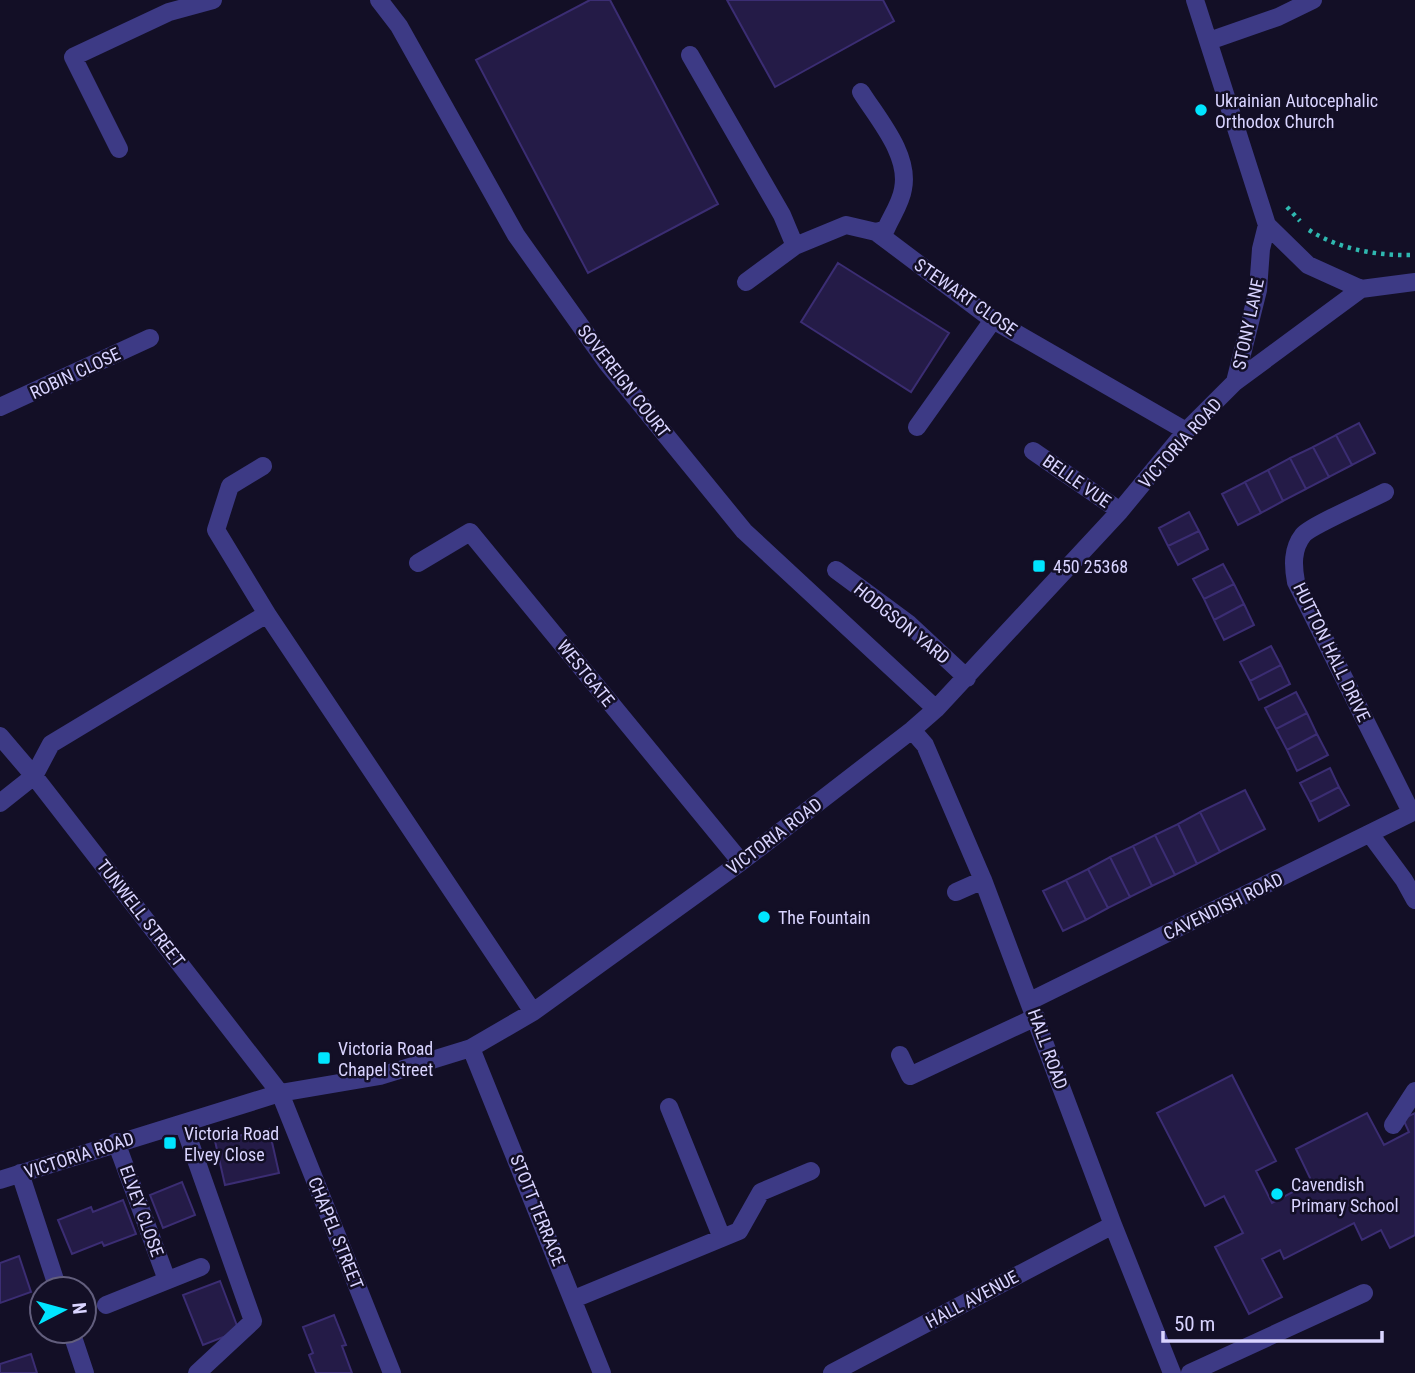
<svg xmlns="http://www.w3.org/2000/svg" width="1415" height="1373" viewBox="0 0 1415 1373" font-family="'Roboto Condensed',sans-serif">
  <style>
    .building { fill: #241b47; stroke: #3b2d73; stroke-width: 2 }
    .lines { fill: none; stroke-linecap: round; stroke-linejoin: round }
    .path { stroke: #2fb8b0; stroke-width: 4.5; stroke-dasharray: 3.5 5; stroke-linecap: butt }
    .minor { stroke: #3d3a85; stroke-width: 18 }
    .poi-dot { fill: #00e5ff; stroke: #130f26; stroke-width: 2.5 }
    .labels { text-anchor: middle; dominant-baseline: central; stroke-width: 5; stroke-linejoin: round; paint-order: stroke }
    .poi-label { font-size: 18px; fill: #d9d4ff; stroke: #130f26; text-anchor: start }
    .street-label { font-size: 18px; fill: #d9d4ff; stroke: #130f26 }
  </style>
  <rect width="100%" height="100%" fill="#130f26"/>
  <path class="building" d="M 590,0 L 610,0 L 718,204 L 588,273 L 476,60 Z
    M 727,0 L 883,0 L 894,21 L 775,87 Z
    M 838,263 L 949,333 L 911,392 L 801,322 Z
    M 1359,423 L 1375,453 L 1352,465 L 1336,435 Z
    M 1336,435 L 1352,465 L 1329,477 L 1313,447 Z
    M 1313,447 L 1329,477 L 1306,489 L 1290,458 Z
    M 1290,458 L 1306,489 L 1283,501 L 1268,470 Z
    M 1268,470 L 1283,501 L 1261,513 L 1245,482 Z
    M 1245,482 L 1261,513 L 1238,525 L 1222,494 Z
    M 1189,512 L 1199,531 L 1168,546 L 1159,528 Z
    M 1199,531 L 1208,549 L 1178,565 L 1168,546 Z
    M 1223,564 L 1234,584 L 1204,599 L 1193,579 Z
    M 1234,584 L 1244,604 L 1214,620 L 1204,599 Z
    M 1244,604 L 1254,625 L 1224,640 L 1214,620 Z
    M 1271,646 L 1281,665 L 1250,681 L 1240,662 Z
    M 1281,665 L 1290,684 L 1259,700 L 1250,681 Z
    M 1296,692 L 1307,713 L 1276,729 L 1265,708 Z
    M 1307,713 L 1317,734 L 1287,750 L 1276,729 Z
    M 1317,734 L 1328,755 L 1297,771 L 1287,750 Z
    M 1330,768 L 1339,787 L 1310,802 L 1300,783 Z
    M 1339,787 L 1349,805 L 1319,821 L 1310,802 Z
    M 1245,790 L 1265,829 L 1220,852 L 1200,812 Z
    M 1200,812 L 1220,852 L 1197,864 L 1178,824 Z
    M 1178,824 L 1197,864 L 1175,875 L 1155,835 Z
    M 1155,835 L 1175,875 L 1152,886 L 1133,846 Z
    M 1133,846 L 1152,886 L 1130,897 L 1110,857 Z
    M 1110,857 L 1130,897 L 1108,908 L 1088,869 Z
    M 1088,869 L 1108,908 L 1086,920 L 1066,880 Z
    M 1066,880 L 1086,920 L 1063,931 L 1043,891 Z
    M 1232,1075 L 1276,1161 L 1256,1171 L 1272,1203 L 1312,1182 L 1296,1149 L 1367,1113 L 1384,1145 L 1409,1132 L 1403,1119 L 1415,1113 L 1415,1235 L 1390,1248 L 1381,1230 L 1362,1240 L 1354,1223 L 1284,1259 L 1280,1250 L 1262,1259 L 1282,1297 L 1249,1314 L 1215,1247 L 1243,1233 L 1224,1196 L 1205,1206 L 1157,1113 Z
    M 269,1129 L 279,1173 L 225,1185 L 215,1141 Z
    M 182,1182 L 195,1215 L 163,1228 L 150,1195 Z
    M 123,1200 L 136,1234 L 104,1246 L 102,1242 L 72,1254 L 58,1220 L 91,1207 L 93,1212 Z
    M 19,1256 L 31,1292 L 0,1303 L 0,1263 Z
    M 220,1281 L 239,1331 L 203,1345 L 183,1295 Z
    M 334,1315 L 346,1345 L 342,1346 L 352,1373 L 316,1373 L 309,1355 L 313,1353 L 303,1327 Z
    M 31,1354 L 37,1373 L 0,1373 L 0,1364 Z"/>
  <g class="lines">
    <path class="path" d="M 1287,207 L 1300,221
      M 1309,230 C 1340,250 1379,256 1415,255"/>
    <path class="minor" d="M 379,0 L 399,26 L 516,235 L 607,363 L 744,531 L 936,709
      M 1195,0 L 1267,225 L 1308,265 L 1361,289
      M 1209,41 L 1278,17 L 1313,0
      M 690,55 L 782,215 L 795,246
      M 861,92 C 878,119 910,155 903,189 C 901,203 891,217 886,229 L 876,232
      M 119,149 L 73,57 L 169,12 L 213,0
      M 746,282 L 795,246 L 846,225 L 876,232 L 993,320 L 1186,431
      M 1235,382 L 1258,290 L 1261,249 L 1267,225
      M 0,407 L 150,338
      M 917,427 L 993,320
      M 1033,451 L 1120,511
      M 263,466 L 230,486 L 216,530 L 267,614 L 533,1012
      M 1385,492 C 1370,500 1310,526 1303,535 C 1292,549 1293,566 1296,582 L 1411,812
      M 418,563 L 470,532 L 741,862
      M 836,570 L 909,624 L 967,678
      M 912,730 L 925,745 L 983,880 L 1113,1225 L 1172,1373
      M 0,736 L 34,776 L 280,1093 L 392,1373
      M 0,803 L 34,776 L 51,744 L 267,614
      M 1370,834 L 1404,880 L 1415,900
      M 956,892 L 983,880
      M 1030,1001 L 1415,811
      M 471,1048 L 602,1373
      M 900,1055 L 910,1076 L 1036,1017
      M 669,1107 L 722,1238
      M 183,1123 L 253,1321 L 197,1373
      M 1393,1125 L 1415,1091
      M 116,1142 L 167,1280
      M 20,1173 L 58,1289
      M 0,1180 L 280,1093 L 380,1076 L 471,1048 L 533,1012 L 741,862 L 912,730 L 936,709 L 1120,511 L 1186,431 L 1235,382 L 1361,289 L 1415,282
      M 574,1299 L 739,1231 L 761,1192 L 811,1171
      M 106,1305 L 201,1267
      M 71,1331 L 85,1373
      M 832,1373 L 1113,1225
      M 1190,1373 L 1364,1293"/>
  </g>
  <g class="poi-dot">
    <circle cx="1201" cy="110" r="7"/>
    <rect x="1032" y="559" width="14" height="14" rx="3.5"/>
    <circle cx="764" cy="917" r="7"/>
    <rect x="317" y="1051" width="14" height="14" rx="3.5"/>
    <rect x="163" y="1136" width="14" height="14" rx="3.5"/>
    <circle cx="1277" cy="1194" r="7"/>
  </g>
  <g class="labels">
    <g class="poi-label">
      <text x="1215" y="100">Ukrainian Autocephalic<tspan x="1215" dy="21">Orthodox Church</tspan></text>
      <text x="1053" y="566">450 25368</text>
      <text x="778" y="917">The Fountain</text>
      <text x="338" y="1048">Victoria Road<tspan x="338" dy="21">Chapel Street</tspan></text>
      <text x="184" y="1133">Victoria Road<tspan x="184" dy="21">Elvey Close</tspan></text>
      <text x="1291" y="1184">Cavendish<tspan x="1291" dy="21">Primary School</tspan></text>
    </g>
    <g class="street-label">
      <text transform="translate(966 297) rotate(35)">STEWART CLOSE</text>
      <text transform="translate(1248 324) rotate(-78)">STONY LANE</text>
      <text transform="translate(75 373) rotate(-25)">ROBIN CLOSE</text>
      <text transform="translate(624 381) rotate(52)">SOVEREIGN COURT</text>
      <text transform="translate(1180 443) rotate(-48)">VICTORIA ROAD</text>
      <text transform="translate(1077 481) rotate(35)">BELLE VUE</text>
      <text transform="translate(902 623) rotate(39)">HODGSON YARD</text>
      <text transform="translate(1332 652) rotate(64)">HUTTON HALL DRIVE</text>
      <text transform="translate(586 673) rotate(51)">WESTGATE</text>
      <text transform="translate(774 836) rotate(-37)">VICTORIA ROAD</text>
      <text transform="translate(1223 906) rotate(-26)">CAVENDISH ROAD</text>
      <text transform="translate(141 913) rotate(52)">TUNWELL STREET</text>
      <text transform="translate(1048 1049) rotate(70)">HALL ROAD</text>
      <text transform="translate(79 1155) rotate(-18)">VICTORIA ROAD</text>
      <text transform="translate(538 1210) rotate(68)">STOTT TERRACE</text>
      <text transform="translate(142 1211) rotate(70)">ELVEY CLOSE</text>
      <text transform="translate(336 1233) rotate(68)">CHAPEL STREET</text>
      <text transform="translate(972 1299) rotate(-28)">HALL AVENUE</text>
    </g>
  </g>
  <g transform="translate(63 1310) rotate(84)"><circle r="33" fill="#130f26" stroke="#625e7d" stroke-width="2"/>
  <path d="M0-5L12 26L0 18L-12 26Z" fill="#00e5ff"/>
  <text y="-10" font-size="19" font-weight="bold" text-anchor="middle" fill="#d9d4ff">N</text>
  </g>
  <path d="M1163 1331v10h219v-10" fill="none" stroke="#d9d4ff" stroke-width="3.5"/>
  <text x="1174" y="1331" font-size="21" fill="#d9d4ff" stroke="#130f26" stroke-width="5" paint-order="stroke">50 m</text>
</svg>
